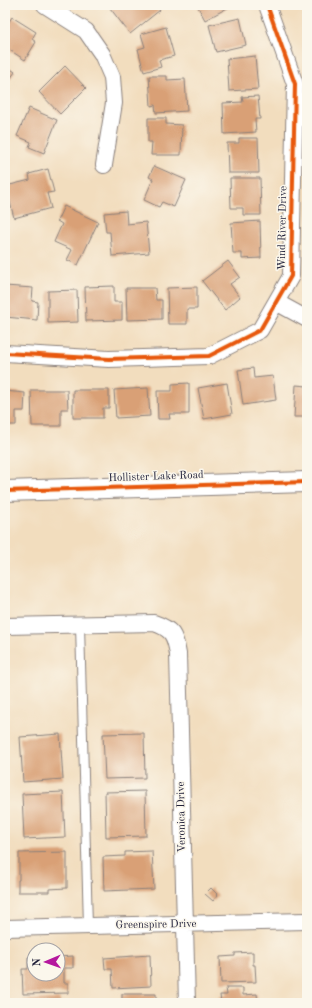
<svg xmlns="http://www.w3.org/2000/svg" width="312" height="1008" viewBox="0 0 312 1008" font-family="'Old Standard TT',serif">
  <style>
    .building { fill: #d9a076 }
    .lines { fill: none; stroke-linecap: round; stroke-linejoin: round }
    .service-casing { stroke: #8a807c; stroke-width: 10 }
    .minor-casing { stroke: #8a807c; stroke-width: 18 }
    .tertiary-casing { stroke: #8a807c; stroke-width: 22 }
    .service { stroke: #fff; stroke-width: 8 }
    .minor { stroke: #fff; stroke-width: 16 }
    .tertiary { stroke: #fff; stroke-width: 20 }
    .cycleway-casing { stroke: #fbf7ec; stroke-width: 6 }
    .cycleway { stroke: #e8590c; stroke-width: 4 }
    .labels { text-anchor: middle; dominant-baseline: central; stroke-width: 3; stroke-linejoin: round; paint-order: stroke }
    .street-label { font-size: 11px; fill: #22223b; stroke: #fbf7ec }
  </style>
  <rect width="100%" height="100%" fill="#fbf7ec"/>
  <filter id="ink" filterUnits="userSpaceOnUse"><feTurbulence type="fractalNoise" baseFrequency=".025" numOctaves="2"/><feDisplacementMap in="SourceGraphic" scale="8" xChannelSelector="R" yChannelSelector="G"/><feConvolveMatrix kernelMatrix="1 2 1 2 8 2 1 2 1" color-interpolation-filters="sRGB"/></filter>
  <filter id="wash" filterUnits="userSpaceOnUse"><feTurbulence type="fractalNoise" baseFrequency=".012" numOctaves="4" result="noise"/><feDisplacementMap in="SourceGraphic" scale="16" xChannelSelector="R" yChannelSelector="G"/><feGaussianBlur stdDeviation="0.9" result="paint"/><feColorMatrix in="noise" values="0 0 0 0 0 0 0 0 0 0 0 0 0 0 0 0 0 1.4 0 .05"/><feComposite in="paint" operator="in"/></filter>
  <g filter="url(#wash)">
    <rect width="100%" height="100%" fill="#f2ddbe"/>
    <g id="blocks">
      <path class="building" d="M 114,5 L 156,5 L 160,10 L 130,34 L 110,8 Z
        M 197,5 L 233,5 L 205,20 Z
        M 12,17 L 36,32 L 32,39 L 36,42 L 25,60 L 5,47 L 5,28 Z
        M 240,18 L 246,45 L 216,52 L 209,25 Z
        M 166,27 L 174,56 L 159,60 L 161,67 L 144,72 L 138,49 L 145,47 L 141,34 Z
        M 255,56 L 258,89 L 229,91 L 227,59 Z
        M 5,65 L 15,72 L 5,86 Z
        M 65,66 L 86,88 L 60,114 L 39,92 Z
        M 149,76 L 167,76 L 167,80 L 185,79 L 187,111 L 156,113 L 155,105 L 151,106 Z
        M 258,96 L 260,119 L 255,119 L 256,132 L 224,134 L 223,103 L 243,102 L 242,97 Z
        M 29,108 L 57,120 L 44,153 L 29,147 L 31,142 L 17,136 Z
        M 148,118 L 166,118 L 166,124 L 182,125 L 181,155 L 151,155 L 152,142 L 148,142 Z
        M 239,138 L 258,138 L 259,173 L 228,173 L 227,143 L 239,143 Z
        M 154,166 L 186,180 L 174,207 L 162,202 L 159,207 L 144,200 L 153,179 L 149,177 Z
        M 48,169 L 54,192 L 47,193 L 51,208 L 14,218 L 6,186 L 30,180 L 29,174 Z
        M 230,178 L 260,178 L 261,215 L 243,215 L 243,208 L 231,208 Z
        M 64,206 L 98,222 L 78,265 L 67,260 L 72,250 L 54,242 L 62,224 L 57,221 Z
        M 126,211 L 127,224 L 146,222 L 149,253 L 112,256 L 110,232 L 106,232 L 104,213 Z
        M 260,221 L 261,258 L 242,259 L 242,253 L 233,253 L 231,223 Z
        M 228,261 L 240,277 L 230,284 L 240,297 L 225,310 L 202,281 Z
        M 5,286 L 33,288 L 32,301 L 38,302 L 37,320 L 5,317 Z
        M 114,286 L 114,302 L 122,302 L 122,320 L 86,321 L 85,287 Z
        M 197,287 L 197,309 L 187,309 L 187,324 L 168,324 L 167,288 Z
        M 126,288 L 155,288 L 156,300 L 162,300 L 162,319 L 127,320 Z
        M 77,290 L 78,322 L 48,323 L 48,291 Z
        M 253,368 L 254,378 L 273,376 L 276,400 L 243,405 L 238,370 Z
        M 189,383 L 189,414 L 169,414 L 170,419 L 158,419 L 157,391 L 172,391 L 172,384 Z
        M 227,383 L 232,414 L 204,419 L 198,388 Z
        M 296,385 L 307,386 L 307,422 L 304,422 L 304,417 L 294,417 Z
        M 148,388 L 150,416 L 116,418 L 114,390 Z
        M 31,390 L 67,390 L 68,409 L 61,409 L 61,426 L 32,426 Z
        M 73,390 L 109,390 L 109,408 L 103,408 L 103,418 L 73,418 Z
        M 5,391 L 25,393 L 24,411 L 16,411 L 16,425 L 5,425 Z
        M 144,733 L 145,778 L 105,779 L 103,734 Z
        M 60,734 L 63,779 L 23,782 L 20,737 Z
        M 145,791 L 146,836 L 106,837 L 105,792 Z
        M 63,792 L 65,837 L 24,839 L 22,794 Z
        M 152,851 L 154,889 L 104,891 L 103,857 L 125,856 L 125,852 Z
        M 67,852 L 67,888 L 49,889 L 49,892 L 18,892 L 18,880 L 19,880 L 19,853 Z
        M 211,888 L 218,895 L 213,901 L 205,894 Z
        M 253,952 L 253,965 L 255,965 L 256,982 L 221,983 L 220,957 L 235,956 L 235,953 Z
        M 150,955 L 151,986 L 113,988 L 112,969 L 105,969 L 104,958 Z
        M 73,956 L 73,968 L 64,968 L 64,983 L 68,983 L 68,993 L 23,994 L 22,969 L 28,969 L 28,957 L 34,957 L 34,974 L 58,974 L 58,957 Z
        M 226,988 L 243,988 L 243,995 L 257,994 L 258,1003 L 221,1003 L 220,995 L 227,995 Z
        M 122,994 L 156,994 L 156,1003 L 122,1003 Z
        M 60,999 L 60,1003 L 23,1003 L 23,1000 Z"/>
    </g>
  </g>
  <g filter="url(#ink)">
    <use href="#blocks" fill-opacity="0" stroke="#8a807c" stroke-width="1"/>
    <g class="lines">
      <g class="service-casing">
        <path id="service" d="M 80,625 L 88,926"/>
      </g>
      <g class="minor-casing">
        <path id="minor" d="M 45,5 L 86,31 L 102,54 L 112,77 L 114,103 L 104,165
          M 276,302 L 307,319
          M 5,353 L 109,359 L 209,356 L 260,330 L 291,276 L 295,84 L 267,5
          M 5,626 L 154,623 C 172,629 175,635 178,654 L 187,1003
          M 5,928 L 307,921"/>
      </g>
      <g class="tertiary-casing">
        <path id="tertiary" d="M 5,491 L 307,482"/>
      </g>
      <use href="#service" class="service"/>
      <use href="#minor" class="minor"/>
      <use href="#tertiary" class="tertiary"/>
      <g class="cycleway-casing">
        <path id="cycleway" d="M 5,353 L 109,359 L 209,356 L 260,330 L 291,276 L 295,84 L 267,5
          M 5,491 L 307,482"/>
      </g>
      <use href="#cycleway" class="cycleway"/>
    </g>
  </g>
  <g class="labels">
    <g class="street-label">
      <text transform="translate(283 228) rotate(-89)">Wind River Drive</text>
      <text transform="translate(156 477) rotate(-2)">Hollister Lake Road</text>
      <text transform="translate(182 817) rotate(-91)">Veronica Drive</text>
      <text transform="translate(156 925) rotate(-1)">Greenspire Drive</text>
    </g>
  </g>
  <rect width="312" height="1008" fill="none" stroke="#fbf7ec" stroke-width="20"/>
  <g transform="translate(46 962) rotate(268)"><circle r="19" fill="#fbf7ec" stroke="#a4a2a5"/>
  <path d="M0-3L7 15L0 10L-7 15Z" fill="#b5179e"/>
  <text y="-6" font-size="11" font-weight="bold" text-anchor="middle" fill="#22223b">N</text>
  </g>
</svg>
